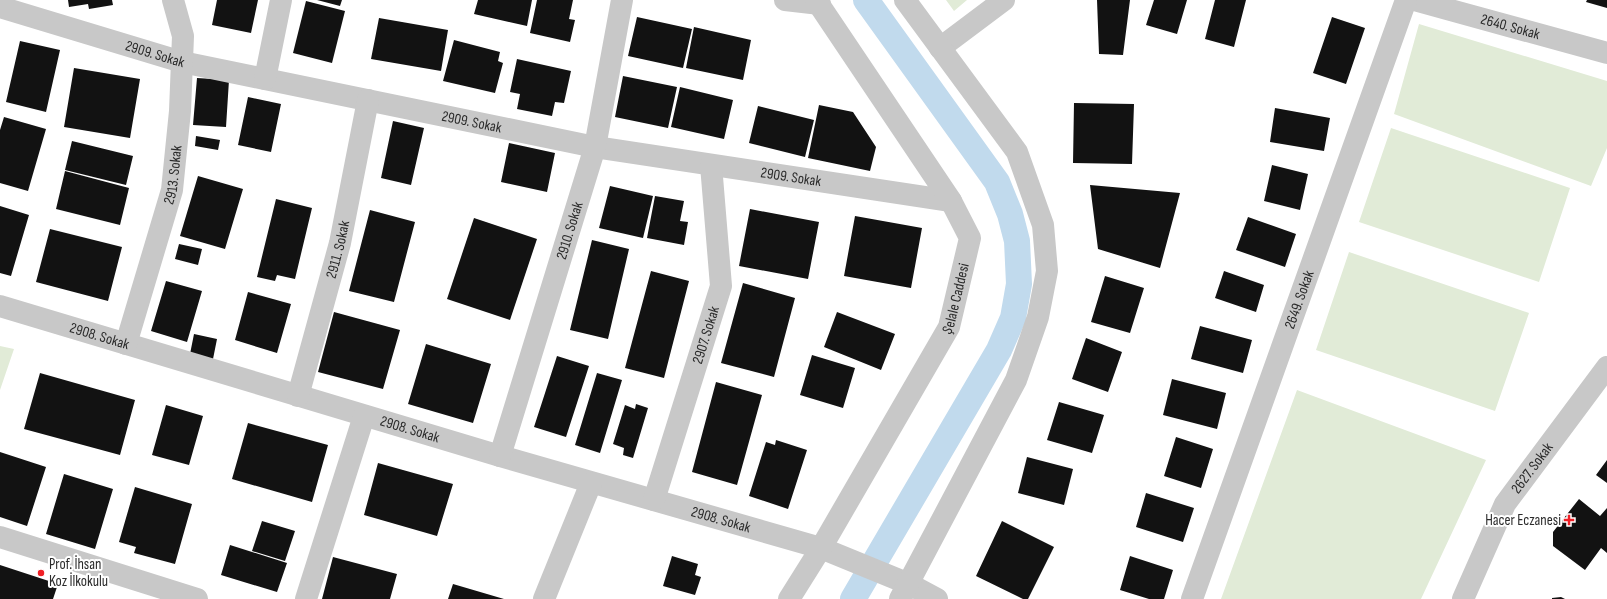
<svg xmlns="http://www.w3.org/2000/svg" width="1607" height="599" viewBox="0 0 1607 599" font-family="'Sofia Sans Condensed',sans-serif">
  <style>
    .green { fill: #e1ebd7 }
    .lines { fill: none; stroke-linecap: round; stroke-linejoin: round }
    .canal { stroke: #c1daed; stroke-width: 26 }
    .building { fill: #121212 }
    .minor { stroke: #c8c8c8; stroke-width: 22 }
    .tertiary { stroke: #c8c8c8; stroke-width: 22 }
    .poi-dot { fill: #f02026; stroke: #fff; stroke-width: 1.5 }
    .labels { text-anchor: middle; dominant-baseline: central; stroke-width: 4; stroke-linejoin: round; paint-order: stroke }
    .street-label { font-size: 15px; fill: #2b2b2b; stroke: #fff }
    .poi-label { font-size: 15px; fill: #2b2b2b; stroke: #fff; text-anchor: end }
  </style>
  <rect width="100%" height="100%" fill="#fff"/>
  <path class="green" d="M 946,0 L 967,0 L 954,11 Z
    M 1419,24 L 1607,81 L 1607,148 L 1591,186 L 1394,114 Z
    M 1391,128 L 1570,188 L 1539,282 L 1359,222 Z
    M 1349,252 L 1529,313 L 1495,411 L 1316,350 Z
    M 0,346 L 14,349 L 0,390 Z
    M 1297,390 L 1486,460 L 1421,599 L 1221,599 Z"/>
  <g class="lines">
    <path class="canal" d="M 853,599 L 999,350 L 1013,318 L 1019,284 L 1017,241 L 1010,214 L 997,182 L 866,0"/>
  </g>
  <path class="building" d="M 68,0 L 112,0 L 113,5 L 89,9 L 88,4 L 69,7 Z
    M 217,0 L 258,0 L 251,33 L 212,25 Z
    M 317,0 L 342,0 L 340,6 Z
    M 478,0 L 532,0 L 527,26 L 474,14 Z
    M 537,0 L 573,0 L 569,19 L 575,20 L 570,42 L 530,33 Z
    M 1097,0 L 1130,0 L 1123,55 L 1099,54 Z
    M 1154,0 L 1187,0 L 1177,34 L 1146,25 Z
    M 1215,0 L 1246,0 L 1234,47 L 1205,39 Z
    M 1587,0 L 1607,0 L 1607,8 L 1586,2 Z
    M 306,1 L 345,11 L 332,63 L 293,53 Z
    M 637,17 L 692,29 L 683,68 L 628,56 Z
    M 1332,17 L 1365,28 L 1346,84 L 1313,73 Z
    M 379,18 L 448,30 L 441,71 L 371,59 Z
    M 694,27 L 751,40 L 743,80 L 686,68 Z
    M 454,40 L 500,52 L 498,61 L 503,63 L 495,93 L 443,81 Z
    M 20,41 L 60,50 L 46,112 L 6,102 Z
    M 517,59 L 571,71 L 564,103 L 555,102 L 552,116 L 517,109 L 520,94 L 510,92 Z
    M 74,68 L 140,79 L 130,138 L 64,127 Z
    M 623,76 L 677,87 L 668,128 L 615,117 Z
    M 197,78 L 229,80 L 226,127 L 193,125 Z
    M 680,87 L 733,100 L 724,139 L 671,127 Z
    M 248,97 L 281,104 L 271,152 L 238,145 Z
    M 1074,103 L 1134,104 L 1132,164 L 1073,163 Z
    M 819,105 L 853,112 L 876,147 L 870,171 L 808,158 Z
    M 758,106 L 814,120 L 805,157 L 749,143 Z
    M 1275,108 L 1330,118 L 1324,151 L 1270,142 Z
    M 4,117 L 46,129 L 28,191 L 0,183 L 0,130 Z
    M 393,121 L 424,128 L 411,185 L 381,178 Z
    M 196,136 L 220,140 L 218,150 L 195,146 Z
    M 72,141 L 133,156 L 126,185 L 65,170 Z
    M 509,143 L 555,153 L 547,192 L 501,182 Z
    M 1272,165 L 1308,174 L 1300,210 L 1264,201 Z
    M 65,171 L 129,188 L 120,225 L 56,209 Z
    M 198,176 L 243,189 L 225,249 L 180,236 Z
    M 1090,185 L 1180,193 L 1160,268 L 1098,249 Z
    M 610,186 L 653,196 L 643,238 L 599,228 Z
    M 655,196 L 684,201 L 680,221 L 688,222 L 684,245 L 647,238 Z
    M 276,199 L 312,208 L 295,279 L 277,275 L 275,281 L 257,277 Z
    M 0,206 L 29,215 L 11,276 L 0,273 Z
    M 750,209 L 819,222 L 808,279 L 739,266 Z
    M 370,210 L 415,222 L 394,302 L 349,291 Z
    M 855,216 L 922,228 L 911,288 L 844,276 Z
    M 1248,217 L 1296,234 L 1285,267 L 1236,250 Z
    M 474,218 L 537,239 L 510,320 L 447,299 Z
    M 50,229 L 122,247 L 108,301 L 36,282 Z
    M 592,240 L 629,249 L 608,339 L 570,330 Z
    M 179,244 L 202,249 L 198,265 L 175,259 Z
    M 651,271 L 689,281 L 664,378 L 625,368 Z
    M 1224,271 L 1264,285 L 1256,312 L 1215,298 Z
    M 1105,276 L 1144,288 L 1130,333 L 1091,322 Z
    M 166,281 L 202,291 L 187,342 L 151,331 Z
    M 743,283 L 795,298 L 774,377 L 721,363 Z
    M 248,292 L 291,304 L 277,353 L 235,340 Z
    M 334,312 L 400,330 L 383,389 L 318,372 Z
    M 837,312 L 895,334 L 881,370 L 824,347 Z
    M 1200,326 L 1252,340 L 1243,373 L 1191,359 Z
    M 194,334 L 217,339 L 213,359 L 190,354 Z
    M 1086,338 L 1122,352 L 1108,392 L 1072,379 Z
    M 426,344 L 491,364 L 473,423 L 408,404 Z
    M 812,355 L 855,368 L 843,408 L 800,395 Z
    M 557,356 L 589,366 L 566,437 L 534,427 Z
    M 40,373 L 135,400 L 120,455 L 24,429 Z
    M 597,373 L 622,380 L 600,453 L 575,445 Z
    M 1172,379 L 1226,393 L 1217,429 L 1163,415 Z
    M 716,382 L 762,395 L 737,485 L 692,472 Z
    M 1059,402 L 1104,415 L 1092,453 L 1047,440 Z
    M 636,404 L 648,408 L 633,458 L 623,455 L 624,448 L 613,444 L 625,405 L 635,409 Z
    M 166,405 L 203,416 L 189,465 L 152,455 Z
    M 248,423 L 328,445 L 312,502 L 232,479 Z
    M 1176,437 L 1213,449 L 1201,488 L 1164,476 Z
    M 776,440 L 807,450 L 788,509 L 749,496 L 766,442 L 775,445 Z
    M 0,452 L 46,467 L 27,526 L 0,517 Z
    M 1027,457 L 1073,469 L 1064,505 L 1018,493 Z
    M 1607,460 L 1607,483 L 1596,475 Z
    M 378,463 L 453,484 L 437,536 L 364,515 Z
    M 64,474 L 113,489 L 95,549 L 46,534 Z
    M 135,487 L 192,504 L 175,564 L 134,553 L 136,547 L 119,542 Z
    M 1146,493 L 1194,508 L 1183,542 L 1136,527 Z
    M 1579,499 L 1600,516 L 1607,508 L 1607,553 L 1601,548 L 1585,570 L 1553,546 L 1553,532 Z
    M 262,521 L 295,531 L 285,561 L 252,551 Z
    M 1002,521 L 1054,547 L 1028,599 L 1023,599 L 976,576 Z
    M 230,545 L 287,563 L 277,592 L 221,575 Z
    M 672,556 L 698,564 L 695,575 L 701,577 L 695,595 L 663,586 Z
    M 1130,556 L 1173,570 L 1164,599 L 1149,599 L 1120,590 Z
    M 333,557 L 397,574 L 390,599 L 322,599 Z
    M 0,565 L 58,584 L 53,599 L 0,599 Z
    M 453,584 L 504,599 L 448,599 Z
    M 1561,597 L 1565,599 L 1552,599 L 1552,598 Z"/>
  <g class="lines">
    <g class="minor">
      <path d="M 785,0 L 820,4"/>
      <path id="s1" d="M 1414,0 L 1607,53"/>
      <path id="s2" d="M 0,7 L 182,62 L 595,147 L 951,201"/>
      <path d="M 940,48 L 1004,0"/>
      <path d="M 265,79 L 281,0"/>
      <path id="s3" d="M 0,306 L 500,456 L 821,548 L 909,584 L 937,599"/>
      <path id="s4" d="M 126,344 L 172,190 L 180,111 L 183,36 L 173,0"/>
      <path id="s5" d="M 298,396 L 340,243 L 368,100"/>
      <path id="s6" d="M 500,456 L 595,147 L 622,0"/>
      <path id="s7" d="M 654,500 L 721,286 L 711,165"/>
      <path d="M 0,537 L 197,599"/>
      <path d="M 306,599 L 364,416"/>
      <path d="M 544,599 L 591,483"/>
      <path id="s8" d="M 1192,599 L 1406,0"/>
      <path id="s9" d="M 1463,599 L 1505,504 L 1607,367"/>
    </g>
    <g class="tertiary">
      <path id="s10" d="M 789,599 L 821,548 L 949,327 L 970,238 L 951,201 L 816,0"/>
      <path d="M 900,599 L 1016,380 L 1038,317 L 1047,271 L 1043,225 L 1017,152 L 905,0"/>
    </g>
  </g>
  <g class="poi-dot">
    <path d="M1567 514h4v4h4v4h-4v4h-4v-4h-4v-4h4z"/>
    <circle cx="41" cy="573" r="4"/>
  </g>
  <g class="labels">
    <g class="street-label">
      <text stroke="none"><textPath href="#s1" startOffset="100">2640. Sokak</textPath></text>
      <text stroke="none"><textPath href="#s2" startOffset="162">2909. Sokak</textPath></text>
      <text stroke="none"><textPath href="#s2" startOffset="486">2909. Sokak</textPath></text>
      <text stroke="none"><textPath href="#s4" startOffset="176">2913. Sokak</textPath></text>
      <text stroke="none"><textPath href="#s2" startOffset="810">2909. Sokak</textPath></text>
      <text stroke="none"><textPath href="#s6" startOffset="236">2910. Sokak</textPath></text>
      <text stroke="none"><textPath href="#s5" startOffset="152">2911. Sokak</textPath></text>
      <text stroke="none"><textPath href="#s10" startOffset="345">Şelale Caddesi</textPath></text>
      <text stroke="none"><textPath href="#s8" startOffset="318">2649. Sokak</textPath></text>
      <text stroke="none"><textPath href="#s7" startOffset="173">2907. Sokak</textPath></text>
      <text stroke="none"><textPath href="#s3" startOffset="104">2908. Sokak</textPath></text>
      <text stroke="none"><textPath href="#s3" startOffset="428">2908. Sokak</textPath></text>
      <text stroke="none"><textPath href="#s9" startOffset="149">2627. Sokak</textPath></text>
      <text stroke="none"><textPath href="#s3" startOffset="752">2908. Sokak</textPath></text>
    </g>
    <g class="poi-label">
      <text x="1561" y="520">Hacer Eczanesi</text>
      <text x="49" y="564" text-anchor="start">Prof. İhsan<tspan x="49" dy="17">Koz İlkokulu</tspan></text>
    </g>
  </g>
</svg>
